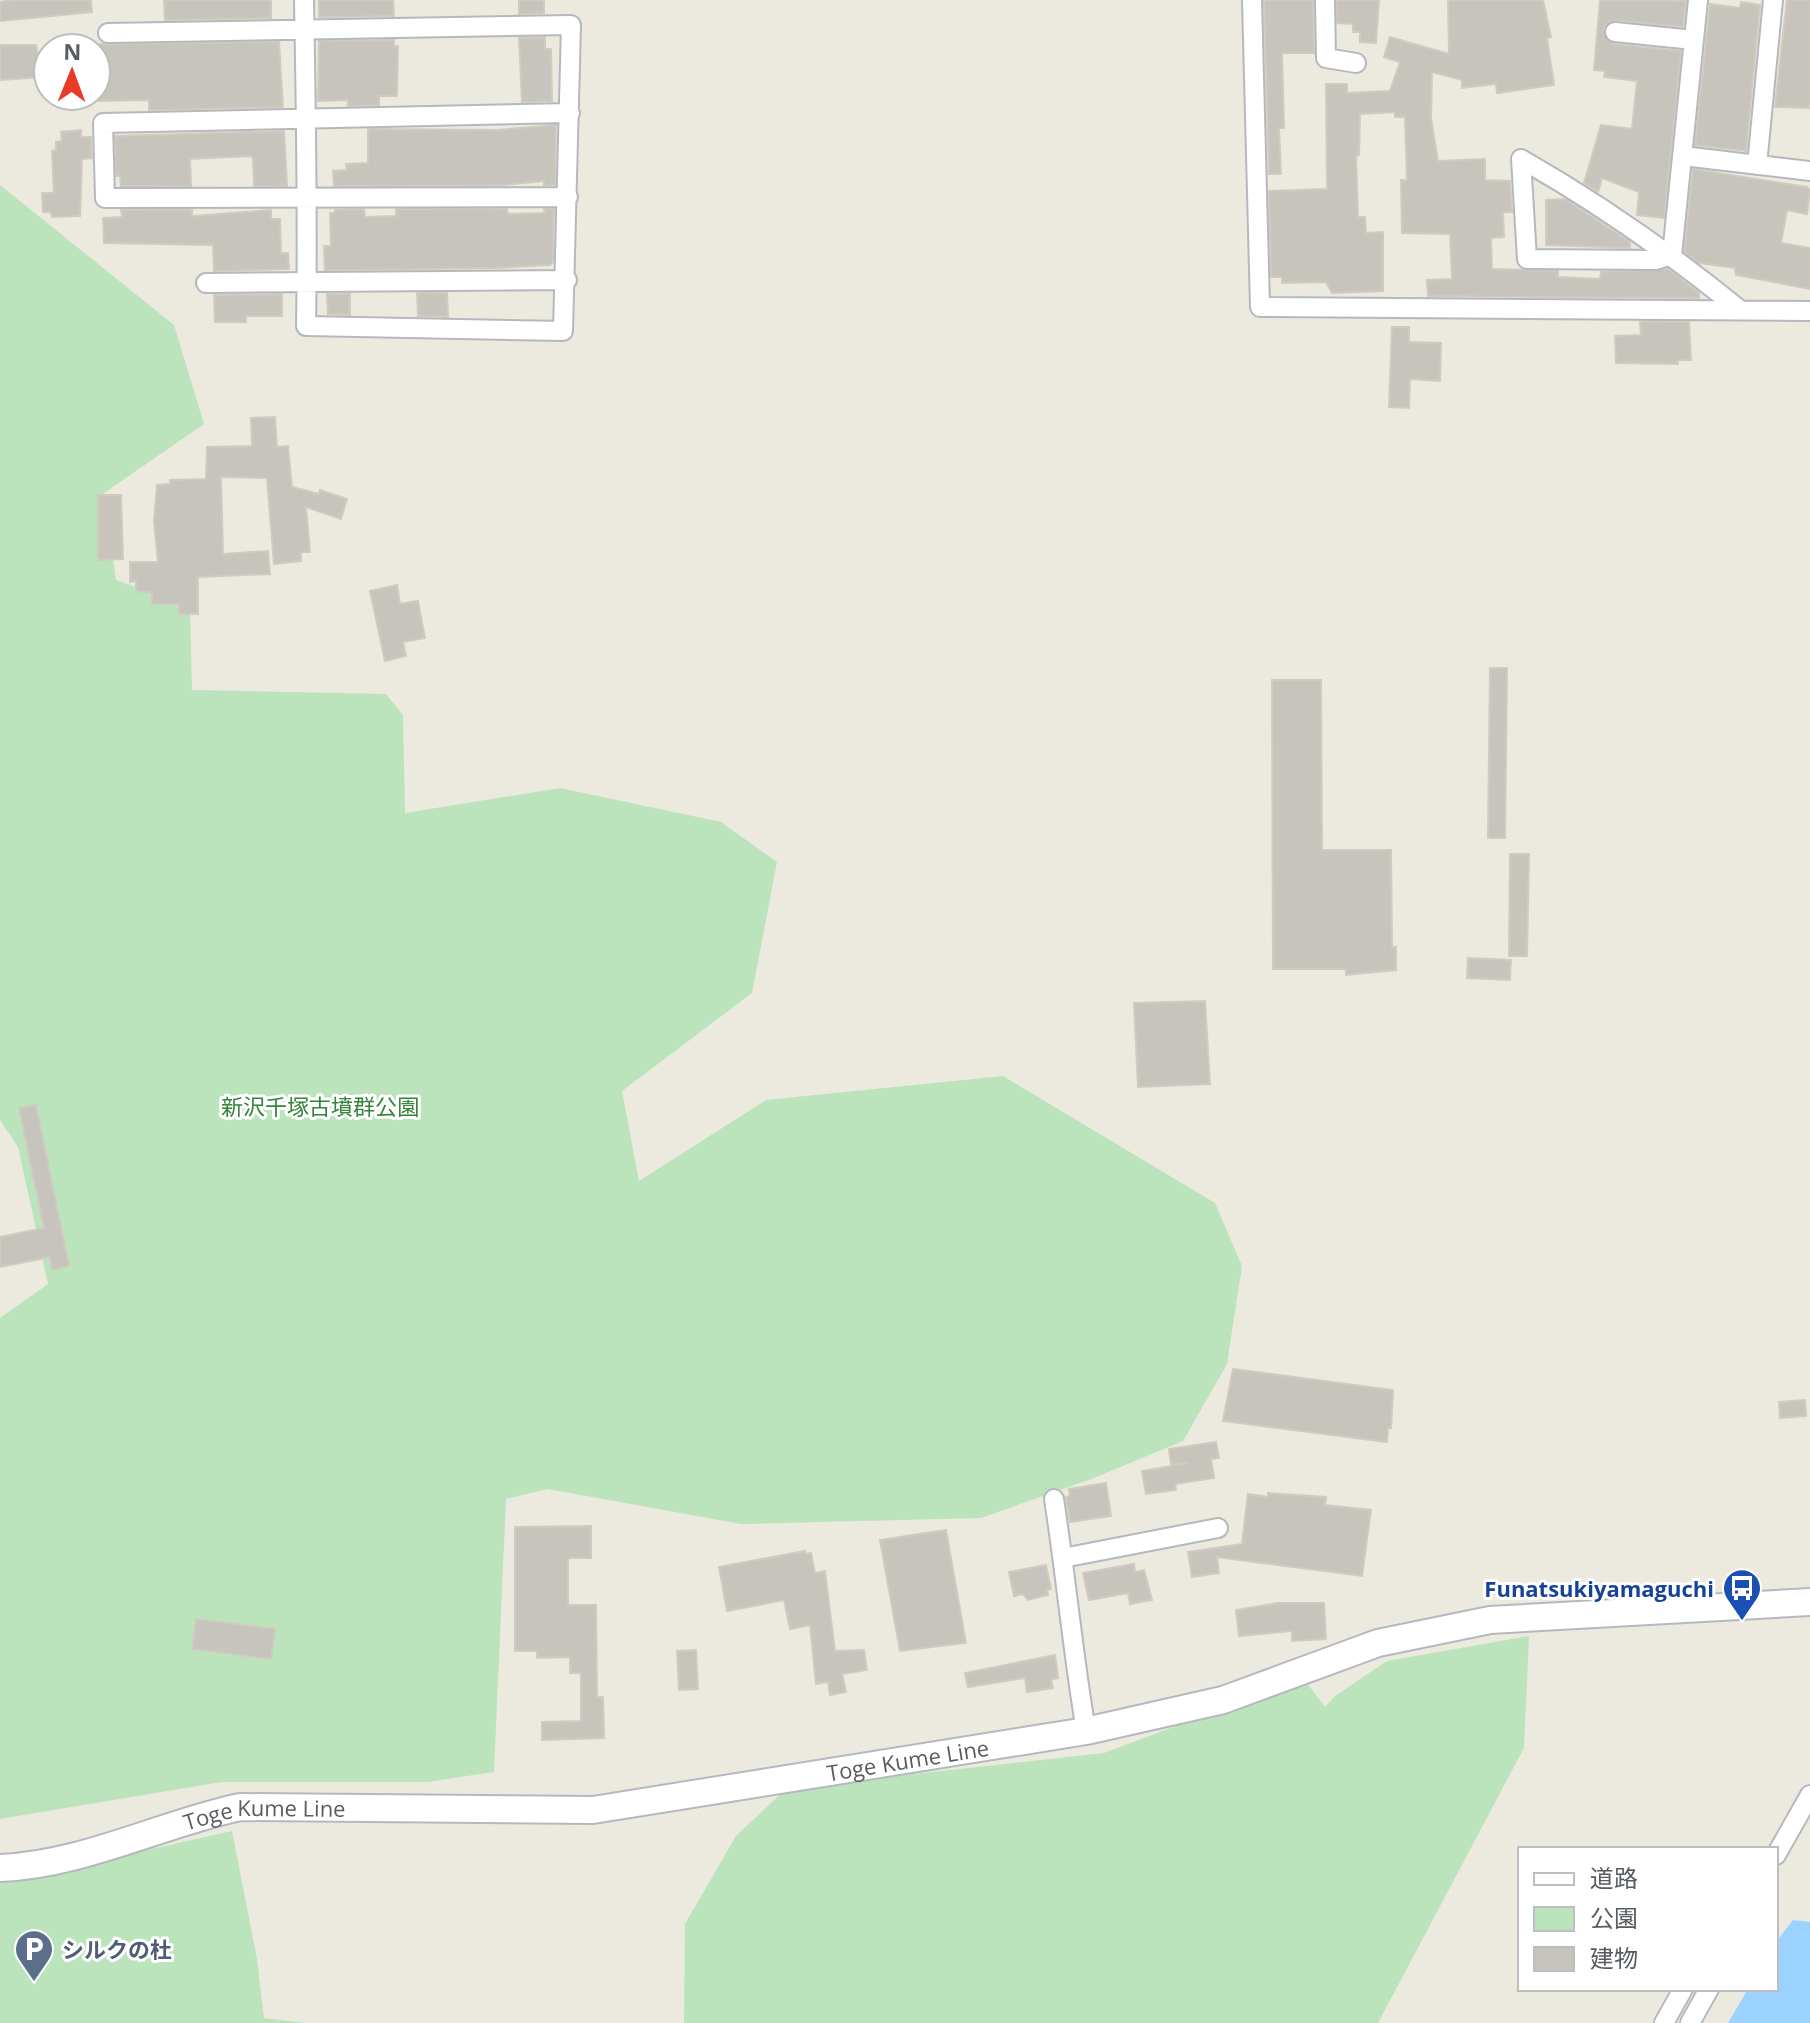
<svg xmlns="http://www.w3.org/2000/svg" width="1810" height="2023" viewBox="0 0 1810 2023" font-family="'Open Sans','Noto Sans JP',sans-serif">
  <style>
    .green { fill: #bbe4bc }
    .water { fill: #9cd2ff }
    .building { fill: #c6c4bd; stroke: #d0cbbe; stroke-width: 2 }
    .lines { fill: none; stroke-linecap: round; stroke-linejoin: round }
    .street-casing { stroke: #b5b8bd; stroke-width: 22 }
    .secondary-casing { stroke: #b5b9bf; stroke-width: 30 }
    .street { stroke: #fff; stroke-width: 18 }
    .secondary { stroke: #fff; stroke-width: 26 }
    .labels { text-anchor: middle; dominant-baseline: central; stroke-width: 6; stroke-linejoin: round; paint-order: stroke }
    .park-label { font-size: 22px; fill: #348439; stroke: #fff }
    .transit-label { font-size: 22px; font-weight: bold; fill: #164399; stroke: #fff; text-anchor: end }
    .street-label { font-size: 22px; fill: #585c61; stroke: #fff }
    .service-label { font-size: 22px; font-weight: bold; fill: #4e5e75; stroke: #fff; text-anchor: start }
  </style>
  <rect width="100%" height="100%" fill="#ece9df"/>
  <path class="green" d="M 0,185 L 174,325 L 204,424 L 104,493 L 116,580 L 190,606 L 192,690 L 386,694 L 403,715 L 405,813 L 560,788 L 721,822 L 777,862 L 752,993 L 622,1091 L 639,1181 L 766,1100 L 1003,1076 L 1215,1203 L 1242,1266 L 1227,1364 L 1183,1441 L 1094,1478 L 981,1518 L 741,1524 L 548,1489 L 506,1499 L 494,1772 L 427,1782 L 222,1782 L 0,1819 L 0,1318 L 48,1284 L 18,1147 L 0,1120 Z
    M 1529,1636 L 1524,1748 L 1378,2023 L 684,2023 L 685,1924 L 736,1836 L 787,1788 L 1104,1753 L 1303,1678 L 1325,1707 L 1335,1696 L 1387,1661 Z
    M 232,1831 L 257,1959 L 264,2018 L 306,2023 L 0,2023 L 0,1883 Z"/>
  <path class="water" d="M 1793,1920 L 1810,1922 L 1810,2023 L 1728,2023 L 1748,1989 L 1776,1989 L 1776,1942 Z"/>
  <path class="building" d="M 13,0 L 91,0 L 92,12 L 0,21 L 0,2 Z
    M 164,0 L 271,0 L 271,18 L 165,20 Z
    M 319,0 L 393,0 L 394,16 L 319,17 Z
    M 519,0 L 544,0 L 544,13 L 519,14 Z
    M 1264,0 L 1313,0 L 1314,53 L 1282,53 L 1284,128 L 1279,128 L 1281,174 L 1269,174 Z
    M 1337,0 L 1379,0 L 1376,43 L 1360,42 L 1360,32 L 1353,32 L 1353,24 L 1337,23 Z
    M 1448,0 L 1543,0 L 1551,37 L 1547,38 L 1554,85 L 1497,93 L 1496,84 L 1462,88 L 1462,80 L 1432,72 L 1431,119 L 1438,161 L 1485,159 L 1485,180 L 1510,181 L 1512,212 L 1503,212 L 1504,237 L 1491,238 L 1492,269 L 1558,271 L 1558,277 L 1600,279 L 1601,272 L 1668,269 L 1699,293 L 1699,298 L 1428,296 L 1427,280 L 1452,279 L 1450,234 L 1402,233 L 1401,180 L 1407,180 L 1405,117 L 1395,117 L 1395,112 L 1360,114 L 1359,155 L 1356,155 L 1358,217 L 1365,217 L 1366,233 L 1383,232 L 1383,291 L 1332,293 L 1326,282 L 1282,283 L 1282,277 L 1271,277 L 1269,191 L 1327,189 L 1326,84 L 1347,84 L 1347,93 L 1390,91 L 1400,62 L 1384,57 L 1390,37 L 1449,54 Z
    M 1600,0 L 1686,1 L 1683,27 L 1615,20 L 1606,24 L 1603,32 L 1613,44 L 1681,51 L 1664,218 L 1637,215 L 1639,192 L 1602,178 L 1598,192 L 1584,183 L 1601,125 L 1632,129 L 1637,81 L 1604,77 L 1605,71 L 1594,70 Z
    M 1787,0 L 1810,0 L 1810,108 L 1775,107 Z
    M 1741,2 L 1760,5 L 1746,151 L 1695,145 L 1710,4 L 1740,8 Z
    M 545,37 L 545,49 L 551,49 L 552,101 L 522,102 L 519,38 Z
    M 394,40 L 394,46 L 398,46 L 397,96 L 379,96 L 379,105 L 348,106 L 348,100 L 318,101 L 319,41 Z
    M 279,42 L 283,107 L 149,110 L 149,100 L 96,101 L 96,44 Z
    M 0,45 L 36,45 L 42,77 L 0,80 Z
    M 556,125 L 555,185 L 544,185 L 544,181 L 502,185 L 334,186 L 333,171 L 347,170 L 346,164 L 368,163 L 368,129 L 497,130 Z
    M 81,130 L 81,137 L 91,137 L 92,158 L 82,159 L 80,216 L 52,217 L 51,212 L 43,212 L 42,193 L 54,193 L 52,151 L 56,150 L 56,142 L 62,141 L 61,132 Z
    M 284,131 L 287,186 L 254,186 L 253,158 L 250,156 L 190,159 L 191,186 L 121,186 L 120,176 L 116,176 L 115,136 Z
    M 1693,169 L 1807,187 L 1810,190 L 1807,214 L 1787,210 L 1781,243 L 1810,248 L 1810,289 L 1736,275 L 1735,268 L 1699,263 L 1684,252 Z
    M 1565,199 L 1630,242 L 1630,248 L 1546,245 L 1546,200 Z
    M 364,209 L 365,217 L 396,216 L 396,209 L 507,209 L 508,214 L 545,213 L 544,209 L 554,209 L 553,262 L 550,265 L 495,268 L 325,270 L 324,246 L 331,246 L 330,213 L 335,213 L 335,210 Z
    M 121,210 L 192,210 L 192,216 L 271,210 L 271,219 L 280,219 L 281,253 L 288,253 L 289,269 L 214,271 L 213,245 L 104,243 L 103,218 L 122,217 Z
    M 417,293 L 447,293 L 448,317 L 418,316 Z
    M 282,294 L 282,316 L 246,316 L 246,322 L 215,322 L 214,295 Z
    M 327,294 L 350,294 L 350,315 L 328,314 Z
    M 1640,322 L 1689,322 L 1691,360 L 1678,360 L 1678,364 L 1616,363 L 1615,336 L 1641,335 Z
    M 1392,327 L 1409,327 L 1409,342 L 1441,343 L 1440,381 L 1410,379 L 1409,408 L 1389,407 Z
    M 275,417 L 277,447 L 288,446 L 292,487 L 319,494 L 320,490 L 347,499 L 341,519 L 306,507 L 310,552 L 301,552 L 301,561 L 274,564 L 267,478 L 221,477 L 223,554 L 268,551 L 270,574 L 198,577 L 198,614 L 179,614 L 179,604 L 152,604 L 152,592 L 141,592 L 136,590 L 136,581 L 130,582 L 130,562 L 158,562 L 154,521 L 157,485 L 170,484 L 170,480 L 206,479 L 207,447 L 252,446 L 251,418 Z
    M 98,495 L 121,495 L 123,559 L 98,560 Z
    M 397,585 L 400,604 L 418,601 L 425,638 L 403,642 L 406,656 L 385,661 L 370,591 Z
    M 1490,668 L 1507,668 L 1505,838 L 1488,838 Z
    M 1272,680 L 1321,680 L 1322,850 L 1391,850 L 1392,947 L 1396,947 L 1396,970 L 1346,975 L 1346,969 L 1273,969 Z
    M 1510,854 L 1529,854 L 1527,956 L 1509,956 Z
    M 1468,958 L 1511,960 L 1510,980 L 1467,978 Z
    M 1205,1001 L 1210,1084 L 1138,1087 L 1134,1003 Z
    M 36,1105 L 69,1266 L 52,1270 L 50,1257 L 0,1267 L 0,1237 L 44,1228 L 19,1108 Z
    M 1233,1369 L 1393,1390 L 1391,1428 L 1388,1428 L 1387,1442 L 1223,1421 Z
    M 1805,1400 L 1806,1416 L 1780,1418 L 1779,1402 Z
    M 1216,1442 L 1219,1458 L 1211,1459 L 1214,1478 L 1175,1484 L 1176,1490 L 1146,1494 L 1142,1471 L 1189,1463 L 1171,1464 L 1169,1449 Z
    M 1106,1483 L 1111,1516 L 1070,1522 L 1066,1497 L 1070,1496 L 1069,1489 Z
    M 1268,1493 L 1326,1497 L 1325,1505 L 1371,1510 L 1362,1576 L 1217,1557 L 1219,1573 L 1192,1577 L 1188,1552 L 1242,1544 L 1248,1494 L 1268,1497 Z
    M 591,1526 L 591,1558 L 568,1558 L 568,1605 L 596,1605 L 597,1697 L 603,1697 L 604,1738 L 542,1740 L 542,1722 L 581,1721 L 581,1673 L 570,1673 L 570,1657 L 537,1658 L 537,1651 L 515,1651 L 515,1527 Z
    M 946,1530 L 966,1643 L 900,1651 L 880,1540 Z
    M 805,1551 L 806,1554 L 811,1553 L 815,1573 L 825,1571 L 835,1651 L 864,1650 L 867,1670 L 842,1674 L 846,1692 L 830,1695 L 828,1682 L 816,1684 L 810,1625 L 790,1629 L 784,1600 L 727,1611 L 719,1567 Z
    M 1134,1564 L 1135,1572 L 1144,1570 L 1152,1600 L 1130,1604 L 1128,1593 L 1089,1600 L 1083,1573 Z
    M 1046,1565 L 1051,1589 L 1047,1590 L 1048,1595 L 1028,1600 L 1023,1594 L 1014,1596 L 1009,1572 Z
    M 1278,1603 L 1324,1603 L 1326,1639 L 1292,1641 L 1292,1631 L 1239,1636 L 1236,1610 Z
    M 196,1619 L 275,1629 L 271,1659 L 192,1649 Z
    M 696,1650 L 698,1689 L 679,1690 L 677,1651 Z
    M 1055,1655 L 1058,1678 L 1051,1680 L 1053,1688 L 1027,1692 L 1025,1678 L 968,1687 L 965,1673 Z"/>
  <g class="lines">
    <g class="street-casing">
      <path id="street" d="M 1252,0 L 1260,307 L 1810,311
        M 1325,0 L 1326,58 L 1356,63
        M 1698,0 L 1672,255 L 1656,260 L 1527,259 L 1521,159 C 1600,204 1670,253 1740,310
        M 1615,32 L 1694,40
        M 108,33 L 571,25 L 563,331 L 306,326 C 308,217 306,109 304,0
        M 1683,156 L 1810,171
        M 1757,165 L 1773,0
        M 568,197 L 105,198 L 103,123 L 570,113
        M 206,283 L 567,280
        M 1054,1499 C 1066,1577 1073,1654 1086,1731
        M 1063,1558 L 1218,1528
        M 1776,1855 L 1810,1795
        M 1664,2023 L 1683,1989
        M 1690,2023 L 1709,1989"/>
    </g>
    <g class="secondary-casing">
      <g id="secondary">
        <path id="s1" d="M 0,1868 C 82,1865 161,1824 240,1807 L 593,1810 L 1086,1731 L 1223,1700 L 1378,1643 L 1490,1620 L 1810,1602"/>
      </g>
    </g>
    <use href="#street" class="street"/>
    <use href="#secondary" class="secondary"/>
  </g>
  <defs>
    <g id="bus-pin" transform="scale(2)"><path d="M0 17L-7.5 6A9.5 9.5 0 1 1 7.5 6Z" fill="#1a4fb4" stroke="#fff"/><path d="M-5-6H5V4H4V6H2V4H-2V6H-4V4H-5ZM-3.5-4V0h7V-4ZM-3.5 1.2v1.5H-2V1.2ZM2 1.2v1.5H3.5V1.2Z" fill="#fff"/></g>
    <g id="parking-pin" transform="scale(2)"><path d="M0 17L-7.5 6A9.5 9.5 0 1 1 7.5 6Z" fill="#5c6f8a" stroke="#fff"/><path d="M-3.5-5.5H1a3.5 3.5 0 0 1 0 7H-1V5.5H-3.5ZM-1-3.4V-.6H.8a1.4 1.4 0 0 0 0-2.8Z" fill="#fff"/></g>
  </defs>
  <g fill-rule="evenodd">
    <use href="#bus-pin" x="1742" y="1588"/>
    <use href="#parking-pin" x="34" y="1949"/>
  </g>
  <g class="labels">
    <g class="park-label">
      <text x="320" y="1106">新沢千塚古墳群公園</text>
    </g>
    <g class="transit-label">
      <text x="1714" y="1588">Funatsukiyamaguchi</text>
    </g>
    <g class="street-label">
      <text stroke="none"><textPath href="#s1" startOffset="920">Toge Kume Line</textPath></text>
      <text stroke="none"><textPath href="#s1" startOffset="272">Toge Kume Line</textPath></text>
    </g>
    <g class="service-label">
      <text x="62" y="1949">シルクの杜</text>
    </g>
  </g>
  <rect x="1518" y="1847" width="260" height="144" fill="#ffffff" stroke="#bcbec0" stroke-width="2"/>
  <rect x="1534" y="1873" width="40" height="12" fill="#ffffff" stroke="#bcbec0" stroke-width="2"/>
  <text x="1590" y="1887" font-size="24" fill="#585c61">道路</text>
  <rect x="1534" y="1907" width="40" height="24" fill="#bbe4bc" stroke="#bcbec0" stroke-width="2"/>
  <text x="1590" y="1927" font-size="24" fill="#585c61">公園</text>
  <rect x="1534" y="1947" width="40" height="24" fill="#c6c4bd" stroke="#bcbec0" stroke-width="2"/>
  <text x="1590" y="1967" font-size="24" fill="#585c61">建物</text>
  <g transform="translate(72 72) rotate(1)"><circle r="38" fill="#ffffff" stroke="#bcbec0" stroke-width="2"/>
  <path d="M0-6L14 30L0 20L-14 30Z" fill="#e93a28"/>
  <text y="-12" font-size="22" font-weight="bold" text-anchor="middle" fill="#585c61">N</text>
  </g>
</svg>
